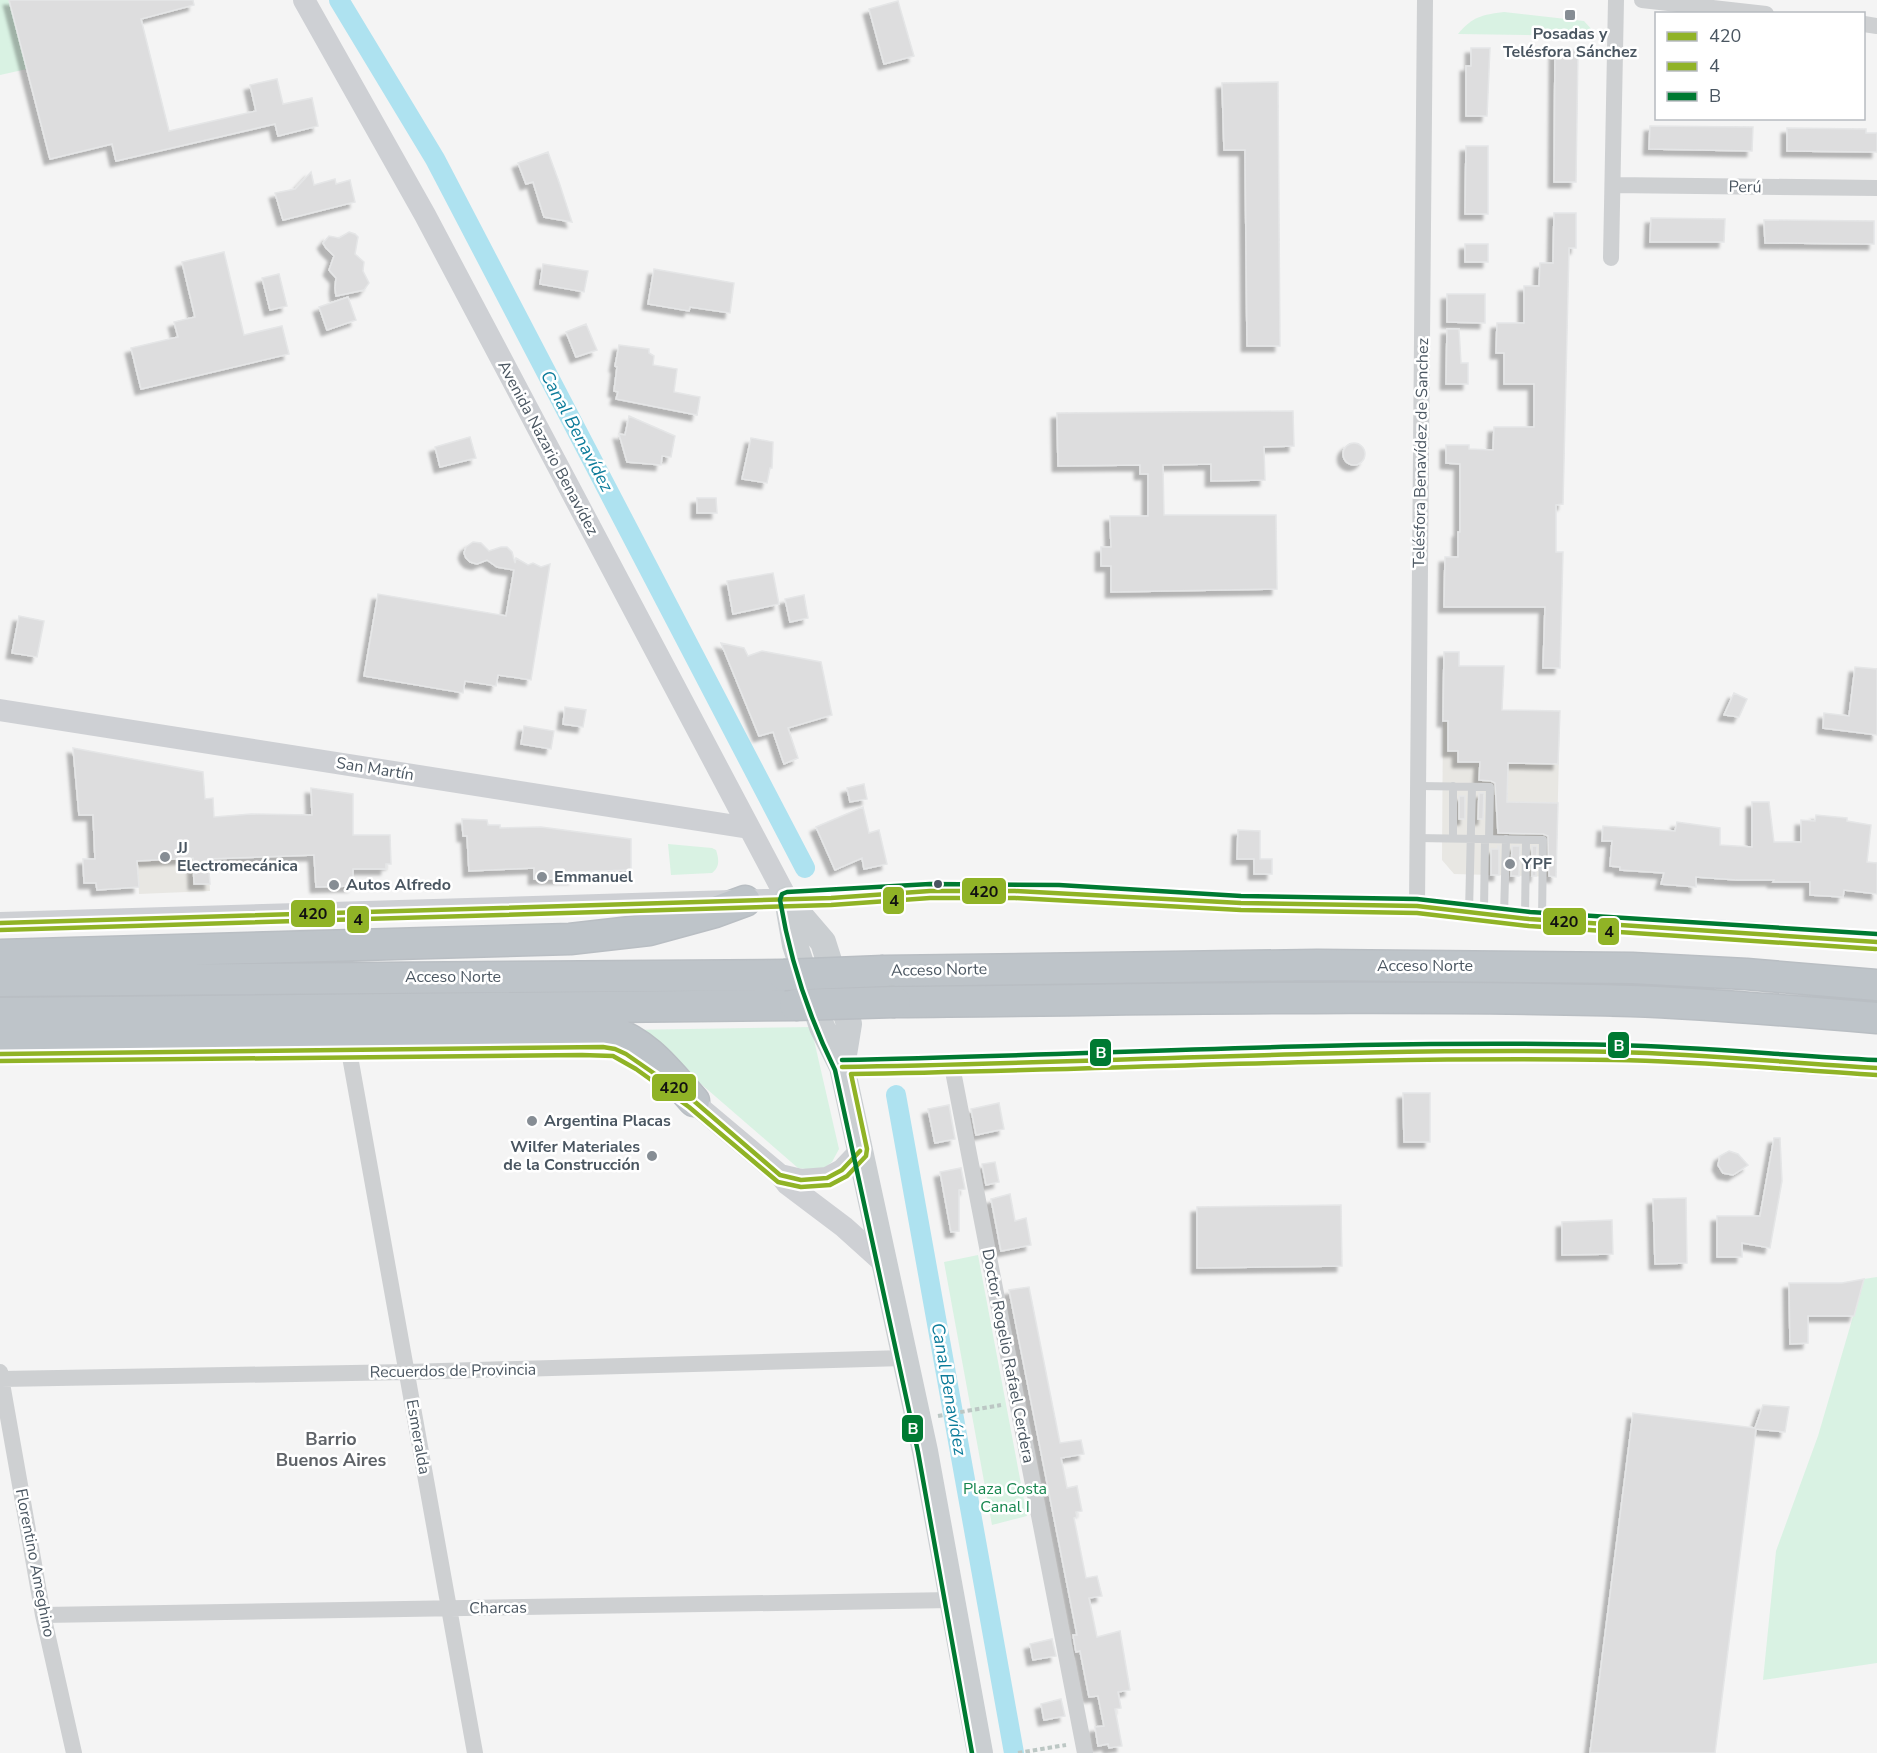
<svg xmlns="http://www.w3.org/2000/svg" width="1877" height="1753" viewBox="0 0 1877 1753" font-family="'Nunito Sans',sans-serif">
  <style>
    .commercial { fill: #e8e7e3 }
    .green { fill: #d9f2e3 }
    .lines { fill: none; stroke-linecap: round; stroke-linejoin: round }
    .canal { stroke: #aee2f0; stroke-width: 20 }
    .building { fill: #ddddde; stroke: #e5e6e7; stroke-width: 1.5; filter: url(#shadow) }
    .highway-casing { stroke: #b9bec3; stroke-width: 33 }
    .path { stroke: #bcc7c4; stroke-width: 4; stroke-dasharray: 4.5 3; stroke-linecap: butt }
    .lane { stroke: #ced0d2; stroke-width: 8 }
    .street { stroke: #ced0d2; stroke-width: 16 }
    .secondary { stroke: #ced0d4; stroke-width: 22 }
    .primary { stroke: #caced1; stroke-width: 26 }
    .highway { stroke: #bec4c9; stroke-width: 30 }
    .highway-bridge-casing { stroke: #b9bec3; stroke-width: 33; stroke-linecap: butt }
    .highway-bridge { stroke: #bec4c9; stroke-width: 30 }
    .bus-1-casing { stroke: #fff; stroke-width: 9 }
    .bus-2-casing { stroke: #fff; stroke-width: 9 }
    .bus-3-casing { stroke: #fff; stroke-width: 9 }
    .bus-1 { stroke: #90b326; stroke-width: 4.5 }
    .bus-2 { stroke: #90b326; stroke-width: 4.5 }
    .bus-3 { stroke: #007a32; stroke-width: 4.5 }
    .poi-dot { fill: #868d94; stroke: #fff; stroke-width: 2 }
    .bus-dot { fill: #4a5661; stroke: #fff; stroke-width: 2 }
    .labels { text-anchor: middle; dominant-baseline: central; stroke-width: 5; stroke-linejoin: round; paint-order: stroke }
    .poi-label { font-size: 16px; font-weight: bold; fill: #4a5661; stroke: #fff; text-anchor: start }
    .street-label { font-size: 16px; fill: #4a5661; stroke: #fff }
    .park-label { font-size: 16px; fill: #17864f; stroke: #fff }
    .water-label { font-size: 18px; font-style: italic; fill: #0c7c9b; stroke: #fff }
    .neighbourhood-label { font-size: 18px; font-weight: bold; fill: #5f6368; stroke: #fff }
    .line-badge { stroke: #fff; stroke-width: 2 }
    .badge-label { font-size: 16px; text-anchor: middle; font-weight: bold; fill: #fff }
    .pale-badge-label { font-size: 16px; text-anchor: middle; font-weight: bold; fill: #111 }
  </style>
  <defs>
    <filter id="shadow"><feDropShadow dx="-5.5" dy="5.5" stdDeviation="1.5" flood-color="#0004"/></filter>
  </defs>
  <rect width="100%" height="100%" fill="#f4f4f4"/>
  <path class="commercial" d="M 1443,709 L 1560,711 L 1556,877 L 1454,874 L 1442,860 Z
    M 132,759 L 203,772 L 210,891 L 139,894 Z"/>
  <path class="green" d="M 0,0 L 9,0 L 27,69 L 0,75 Z
    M 1504,12 L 1584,21 L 1595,33 L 1595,36 L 1458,34 C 1473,16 1482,15 1504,12 Z
    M 668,844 L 712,848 L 716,850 C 719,859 720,867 712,873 L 671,875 Z
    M 811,1027 L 839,1149 L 832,1162 L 820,1171 L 798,1168 L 686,1071 L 627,1030 Z
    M 978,1255 L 1027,1516 L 992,1525 L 944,1262 Z
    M 1877,1277 L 1877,1663 L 1763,1680 L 1776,1551 L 1818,1436 L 1864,1279 Z"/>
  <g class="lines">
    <path class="canal" d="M 339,0 L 435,159 L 805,868
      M 896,1095 L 1014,1753"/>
  </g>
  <path class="building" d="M 9,0 L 193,0 L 194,5 L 141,19 L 169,131 L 256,111 L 250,85 L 277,79 L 283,104 L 312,98 L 318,126 L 278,136 L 275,124 L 116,161 L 112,144 L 50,159 Z
    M 898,1 L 914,56 L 884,64 L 869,9 Z
    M 1471,48 L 1490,48 L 1487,116 L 1466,116 L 1466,66 L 1471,66 Z
    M 1555,49 L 1578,50 L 1576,182 L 1554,182 Z
    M 1278,82 L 1280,346 L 1247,346 L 1245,150 L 1224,150 L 1222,83 Z
    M 1650,126 L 1753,127 L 1752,151 L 1649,149 Z
    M 1787,128 L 1866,129 L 1866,133 L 1877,133 L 1877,152 L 1787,151 Z
    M 1466,146 L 1488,146 L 1488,214 L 1465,214 Z
    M 548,152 L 559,182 L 572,222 L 544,217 L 533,182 L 526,184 L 518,163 Z
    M 311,172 L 314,185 L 335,179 L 336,184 L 350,180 L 355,202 L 283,220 L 275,193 L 295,189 Z
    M 1554,213 L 1576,213 L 1576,248 L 1569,248 L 1563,504 L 1556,505 L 1556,552 L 1563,552 L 1560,668 L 1543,668 L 1545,607 L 1444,607 L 1445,557 L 1458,557 L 1458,532 L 1460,532 L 1460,464 L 1446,463 L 1446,445 L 1469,445 L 1469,449 L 1493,450 L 1494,427 L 1534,427 L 1534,384 L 1504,384 L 1504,353 L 1496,353 L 1497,323 L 1524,323 L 1524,286 L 1539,286 L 1540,263 L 1553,263 Z
    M 1651,218 L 1725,219 L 1724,242 L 1650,242 Z
    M 1764,220 L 1874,221 L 1874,244 L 1765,243 Z
    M 349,232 L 355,234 L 358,237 L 355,254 L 364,262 L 363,271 L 369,283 L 364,290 L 336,296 L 335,288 L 336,278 L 329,270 L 334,256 L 326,248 L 323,243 L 329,236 L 339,238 Z
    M 1465,244 L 1488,244 L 1488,262 L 1465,262 Z
    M 224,252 L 244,335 L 282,326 L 289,354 L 141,389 L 131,348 L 178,337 L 174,322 L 195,317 L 182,262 Z
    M 543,264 L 588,271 L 584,292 L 540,284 Z
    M 654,269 L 734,283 L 730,313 L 690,307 L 689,311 L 648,304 Z
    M 279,274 L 287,306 L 270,310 L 262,278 Z
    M 1447,294 L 1485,294 L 1485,323 L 1447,322 Z
    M 348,297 L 356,320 L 327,330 L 319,307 Z
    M 586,324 L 597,350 L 576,357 L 566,332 Z
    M 1447,329 L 1459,329 L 1461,363 L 1468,363 L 1468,384 L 1446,384 Z
    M 619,345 L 649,349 L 649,353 L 654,356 L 653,365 L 677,369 L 674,392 L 700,397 L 697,415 L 616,399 L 618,392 L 614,391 L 617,367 L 615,366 Z
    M 1293,411 L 1294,446 L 1264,447 L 1265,480 L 1211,481 L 1211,464 L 1163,465 L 1164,515 L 1276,515 L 1277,589 L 1111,592 L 1111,566 L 1101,566 L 1101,547 L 1111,547 L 1110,516 L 1148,516 L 1148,474 L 1140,474 L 1140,465 L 1058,466 L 1057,413 Z
    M 629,416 L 675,436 L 671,457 L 662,456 L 661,465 L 627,462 L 619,434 L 625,435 Z
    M 470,437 L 476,458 L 440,467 L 435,447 Z
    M 751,438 L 773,442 L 772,468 L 770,468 L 767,483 L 742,479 Z
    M1343 454a11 11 0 1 1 22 0a11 11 0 1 1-22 0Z
    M 697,498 L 716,498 L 717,513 L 697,513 Z
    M 473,542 L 481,543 L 489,551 L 501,547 L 507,547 L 512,552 L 515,563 L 516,558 L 528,565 L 533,563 L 541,567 L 550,564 L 531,680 L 498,675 L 496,686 L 465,681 L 463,693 L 364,676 L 378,594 L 506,616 L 514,570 L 497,567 L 487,560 L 477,564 L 470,562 L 466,558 L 464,553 L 466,547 Z
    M 773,573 L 779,604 L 733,614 L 727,581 Z
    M 804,595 L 808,618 L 790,622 L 785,599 Z
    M 19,616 L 44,621 L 37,657 L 12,653 Z
    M 721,643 L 744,648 L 748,656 L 762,651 L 821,662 L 832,715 L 788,728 L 798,758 L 784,764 L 773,732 L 759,736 Z
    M 1444,652 L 1459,652 L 1459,666 L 1504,666 L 1502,710 L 1560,711 L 1558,764 L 1508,763 L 1507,802 L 1558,803 L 1556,877 L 1549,876 L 1548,836 L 1543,834 L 1498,833 L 1495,783 L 1491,781 L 1479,780 L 1480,762 L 1458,762 L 1458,751 L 1448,751 L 1448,721 L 1443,721 Z
    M 1855,667 L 1877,669 L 1877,735 L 1823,728 L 1824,713 L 1849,716 Z
    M 1734,693 L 1747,699 L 1739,717 L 1724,715 Z
    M 565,707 L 586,710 L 583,727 L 563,724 Z
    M 524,726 L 554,731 L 551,749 L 521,744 Z
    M 73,748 L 203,772 L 205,799 L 213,798 L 214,817 L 251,814 L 312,815 L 311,788 L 353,794 L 353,835 L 390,835 L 391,864 L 386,864 L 386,869 L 353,869 L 353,886 L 316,887 L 314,855 L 208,859 L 210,884 L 194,884 L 193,858 L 137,861 L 139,887 L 97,890 L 96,883 L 84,883 L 83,859 L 95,859 L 93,815 L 79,815 Z
    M 864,784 L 867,799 L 850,802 L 847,788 Z
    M 1479,793 L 1484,793 L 1483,819 L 1478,819 Z
    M 1459,796 L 1465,796 L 1465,819 L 1459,819 Z
    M 1752,802 L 1769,802 L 1774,842 L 1801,842 L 1801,820 L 1815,821 L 1816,815 L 1847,818 L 1847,821 L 1871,825 L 1867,862 L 1877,863 L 1877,894 L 1844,890 L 1843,897 L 1810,895 L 1810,882 L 1773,882 L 1774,880 L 1737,880 L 1696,877 L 1696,887 L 1661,884 L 1664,873 L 1620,870 L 1620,867 L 1610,866 L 1612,841 L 1602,841 L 1603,826 L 1675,831 L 1677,822 L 1720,828 L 1720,845 L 1752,847 Z
    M 863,807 L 869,833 L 879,830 L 887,864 L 864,869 L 862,858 L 835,870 L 816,827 Z
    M 462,819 L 487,820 L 488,825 L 500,825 L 500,828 L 541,827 L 631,839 L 631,870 L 574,872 L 574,878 L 534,879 L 534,868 L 469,871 L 467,836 L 463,836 Z
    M 1238,830 L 1260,831 L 1260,859 L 1272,859 L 1272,874 L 1254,874 L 1254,859 L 1237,859 Z
    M 1498,846 L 1499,846 L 1499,875 L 1491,875 L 1491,849 L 1498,849 Z
    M 1512,846 L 1520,846 L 1519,876 L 1511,876 Z
    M 1532,846 L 1537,846 L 1536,876 L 1532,876 Z
    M 1403,1093 L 1430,1093 L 1430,1142 L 1404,1142 Z
    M 999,1103 L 1004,1129 L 976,1135 L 971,1109 Z
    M 949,1105 L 955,1139 L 935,1143 L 928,1109 Z
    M 1774,1138 L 1780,1138 L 1782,1181 L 1770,1248 L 1742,1243 L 1742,1257 L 1717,1257 L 1717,1216 L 1760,1216 Z
    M 1729,1151 L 1738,1154 L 1748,1165 L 1733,1175 L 1723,1173 L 1718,1165 L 1720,1156 Z
    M 995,1162 L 999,1182 L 986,1185 L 982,1164 Z
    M 961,1168 L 965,1189 L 959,1190 L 959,1231 L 951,1232 L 940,1172 Z
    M 1010,1194 L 1015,1221 L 1026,1218 L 1031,1245 L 1001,1251 L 991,1199 Z
    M 1686,1198 L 1687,1263 L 1655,1264 L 1653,1199 Z
    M 1341,1205 L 1342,1266 L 1197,1268 L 1197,1207 Z
    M 1612,1220 L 1613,1254 L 1562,1255 L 1562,1222 Z
    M 1864,1279 L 1854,1316 L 1808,1316 L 1808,1343 L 1790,1344 L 1789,1283 L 1842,1283 Z
    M 1029,1287 L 1060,1443 L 1081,1440 L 1084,1454 L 1061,1458 L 1067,1488 L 1077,1486 L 1082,1511 L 1076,1512 L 1077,1517 L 1074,1518 L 1086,1578 L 1097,1576 L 1102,1596 L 1089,1598 L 1097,1637 L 1120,1631 L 1130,1690 L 1118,1692 L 1121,1708 L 1115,1709 L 1122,1746 L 1109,1748 L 1108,1744 L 1098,1746 L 1095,1727 L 1104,1726 L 1098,1696 L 1089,1697 L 1080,1651 L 1076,1652 L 1073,1635 L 1077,1635 L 1009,1290 Z
    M 1763,1405 L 1789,1407 L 1785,1432 L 1756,1429 L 1715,1753 L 1590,1753 L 1633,1413 L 1755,1428 Z
    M 1052,1639 L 1056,1656 L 1033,1660 L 1030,1644 Z
    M 1061,1699 L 1065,1716 L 1044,1720 L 1041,1704 Z"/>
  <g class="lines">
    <g class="highway-casing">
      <path id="highway" d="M 0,955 L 570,939 L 649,930 L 715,912 L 745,901
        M 884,971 L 1317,965 L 1632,968 L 1746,974 L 1877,985
        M 0,981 L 784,975
        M 895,1002 C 1140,1000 1386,994 1631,1001 C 1713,1004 1795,1011 1877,1018
        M 0,1013 L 795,1005
        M 0,1038 L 607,1030 C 647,1042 668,1072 694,1101"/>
    </g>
    <path class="path" d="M 938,1416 L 1001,1405
      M 1018,1753 L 1066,1745"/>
    <path class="lane" d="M 1418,786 L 1490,787 L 1489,839
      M 1417,838 L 1543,840 L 1542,920
      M 1453,838 L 1453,786
      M 1484,911 L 1485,839
      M 1469,912 L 1472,787
      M 1504,916 L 1506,839
      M 1525,919 L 1526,840"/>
    <path class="street" d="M 1642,0 L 1766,14
      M 1864,24 L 1877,26
      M 1613,185 L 1877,188
      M 1611,258 L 1616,0
      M 1417,906 L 1425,0
      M 349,1051 L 475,1753
      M 952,1066 L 1085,1753
      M 0,1372 L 43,1615 L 74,1753
      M 1,1379 L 407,1372 L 904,1358
      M 43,1615 L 952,1600"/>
    <path class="secondary" d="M 304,0 L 425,215 L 787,899
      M 0,710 L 749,828
      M 0,923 L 831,898 L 930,891 L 1015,891 L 1241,903 L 1417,906 L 1529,919 L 1759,933 L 1877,942
      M 0,1054 L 582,1047 L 615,1049 L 640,1062
      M 842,1067 C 1089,1064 1335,1050 1581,1052 C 1680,1052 1778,1063 1877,1068
      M 681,1092 L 780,1175 L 801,1180 L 827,1178 L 842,1170 L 860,1151
      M 781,1176 L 787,1184 L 844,1227 L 884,1263"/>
    <path class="primary" d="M 787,899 L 795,945 L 822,1027 L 842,1067 L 925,1451 L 980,1753
      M 787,900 L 823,942 L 849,1024 L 842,1067"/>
    <use href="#highway" class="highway"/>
    <g class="highway-bridge-casing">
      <path id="highway-bridge" d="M 784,975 L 884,971
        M 795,1005 L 895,1002"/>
    </g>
    <use href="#highway-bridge" class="highway-bridge"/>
    <g class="bus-1-casing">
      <path id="bus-1" d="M 0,923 L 831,898 L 930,891 L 1015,891 L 1241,903 L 1417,906 L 1529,919 L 1877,942
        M 0,1054 L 603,1047 L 615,1049 L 626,1054 L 694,1101 L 780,1175 L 801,1180 L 827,1178 L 842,1170 L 860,1151
        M 842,1067 C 1100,1063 1359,1047 1617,1052 C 1704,1054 1790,1063 1877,1068"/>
    </g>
    <g class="bus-2-casing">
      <path id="bus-2" d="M 0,930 L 831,905 L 930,898 L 1015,898 L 1241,910 L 1417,913 L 1529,926 L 1876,949
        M 0,1061 L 582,1055 L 613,1056 L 636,1069 L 689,1107 L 778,1182 L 801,1187 L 830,1185 L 847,1176 L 866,1156 L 867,1149 L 851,1074 C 1105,1070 1360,1056 1614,1060 C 1702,1061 1789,1070 1877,1075"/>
    </g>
    <g class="bus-3-casing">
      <path id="bus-3" d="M 842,1060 C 1100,1055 1359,1039 1617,1045 C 1704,1047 1790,1056 1877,1060
        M 972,1753 L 918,1452 L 835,1070 C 808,1015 790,960 780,900 L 782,894 L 787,892 L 930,884 L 1059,885 L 1241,896 L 1417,899 L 1530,912 L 1877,934"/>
    </g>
    <use href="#bus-1" class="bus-1"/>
    <use href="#bus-2" class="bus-2"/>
    <use href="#bus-3" class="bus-3"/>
  </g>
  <g class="poi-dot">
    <rect x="1564" y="9" width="12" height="12" rx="3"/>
    <circle cx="165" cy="857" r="6"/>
    <circle cx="1510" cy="864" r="6"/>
    <circle cx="542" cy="877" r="6"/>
    <circle cx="334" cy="885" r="6"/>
    <circle cx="532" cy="1121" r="6"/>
    <circle cx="652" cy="1156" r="6"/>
  </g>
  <circle class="bus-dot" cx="938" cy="884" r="5"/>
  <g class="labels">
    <g class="poi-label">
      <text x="1570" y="34" text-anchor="middle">Posadas y<tspan x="1570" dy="18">Telésfora Sánchez</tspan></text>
      <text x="177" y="848">JJ<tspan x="177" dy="18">Electromecánica</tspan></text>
      <text x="1522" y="864">YPF</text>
      <text x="554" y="877">Emmanuel</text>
      <text x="346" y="885">Autos Alfredo</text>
      <text x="544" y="1121">Argentina Placas</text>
      <text x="640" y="1147" text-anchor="end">Wilfer Materiales<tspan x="640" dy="18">de la Construcción</tspan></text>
    </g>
    <g class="street-label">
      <text transform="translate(1745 187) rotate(1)">Perú</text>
      <text transform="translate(548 448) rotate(62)">Avenida Nazario Benavídez</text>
      <text transform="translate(1421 453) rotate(-89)">Telésfora Benavídez de Sanchez</text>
      <text transform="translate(375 769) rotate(9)">San Martín</text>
      <text x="1425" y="966">Acceso Norte</text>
      <text transform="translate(939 970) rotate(-1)">Acceso Norte</text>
      <text x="453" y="977">Acceso Norte</text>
      <text transform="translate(1008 1356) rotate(79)">Doctor Rogelio Rafael Cerdera</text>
      <text transform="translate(453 1371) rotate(-1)">Recuerdos de Provincia</text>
      <text transform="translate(418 1437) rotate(80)">Esmeralda</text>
      <text transform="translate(35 1563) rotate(79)">Florentino Ameghino</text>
      <text transform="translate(498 1608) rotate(-1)">Charcas</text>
    </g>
    <g class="park-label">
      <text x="1005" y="1489">Plaza Costa<tspan x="1005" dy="18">Canal I</tspan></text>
    </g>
    <g class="water-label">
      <text transform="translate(577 431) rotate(62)">Canal Benavídez</text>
      <text transform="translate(949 1389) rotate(80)">Canal Benavídez</text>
    </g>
    <g class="neighbourhood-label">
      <text x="331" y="1439">Barrio<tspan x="331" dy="21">Buenos Aires</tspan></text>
    </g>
  </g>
  <g class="line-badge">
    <rect x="961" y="877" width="46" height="28" rx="6" fill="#90b326"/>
    <rect x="882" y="886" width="23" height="29" rx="6" fill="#90b326"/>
    <rect x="290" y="899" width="46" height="29" rx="6" fill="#90b326"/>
    <rect x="346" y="905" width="24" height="29" rx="6" fill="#90b326"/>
    <rect x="1542" y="907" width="45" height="29" rx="6" fill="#90b326"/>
    <rect x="1597" y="917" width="23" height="29" rx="6" fill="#90b326"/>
    <rect x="1607" y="1031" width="23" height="28" rx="6" fill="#007a32"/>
    <rect x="1089" y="1038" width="23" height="29" rx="6" fill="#007a32"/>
    <rect x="651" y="1073" width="46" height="29" rx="6" fill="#90b326"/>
    <rect x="901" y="1414" width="23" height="29" rx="6" fill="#007a32"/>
  </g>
  <g class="badge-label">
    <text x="1619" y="1051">B</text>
    <text x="1101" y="1058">B</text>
    <text x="913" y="1434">B</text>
  </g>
  <g class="pale-badge-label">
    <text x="984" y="897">420</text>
    <text x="894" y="906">4</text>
    <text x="313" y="919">420</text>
    <text x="358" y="925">4</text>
    <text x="1564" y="927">420</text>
    <text x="1609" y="937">4</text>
    <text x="674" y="1093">420</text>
  </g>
  <rect x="1655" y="12" width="210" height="108" fill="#ffffff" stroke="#b7bbc0" stroke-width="1.5"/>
  <rect x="1667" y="32" width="30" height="9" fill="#90b326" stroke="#b7bbc0" stroke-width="1.5"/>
  <text x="1709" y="42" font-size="18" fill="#4a5661">420</text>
  <rect x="1667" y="62" width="30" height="9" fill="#90b326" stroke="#b7bbc0" stroke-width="1.5"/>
  <text x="1709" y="72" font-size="18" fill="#4a5661">4</text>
  <rect x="1667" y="92" width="30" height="9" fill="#007a32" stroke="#b7bbc0" stroke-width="1.5"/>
  <text x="1709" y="102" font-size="18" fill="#4a5661">B</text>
</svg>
